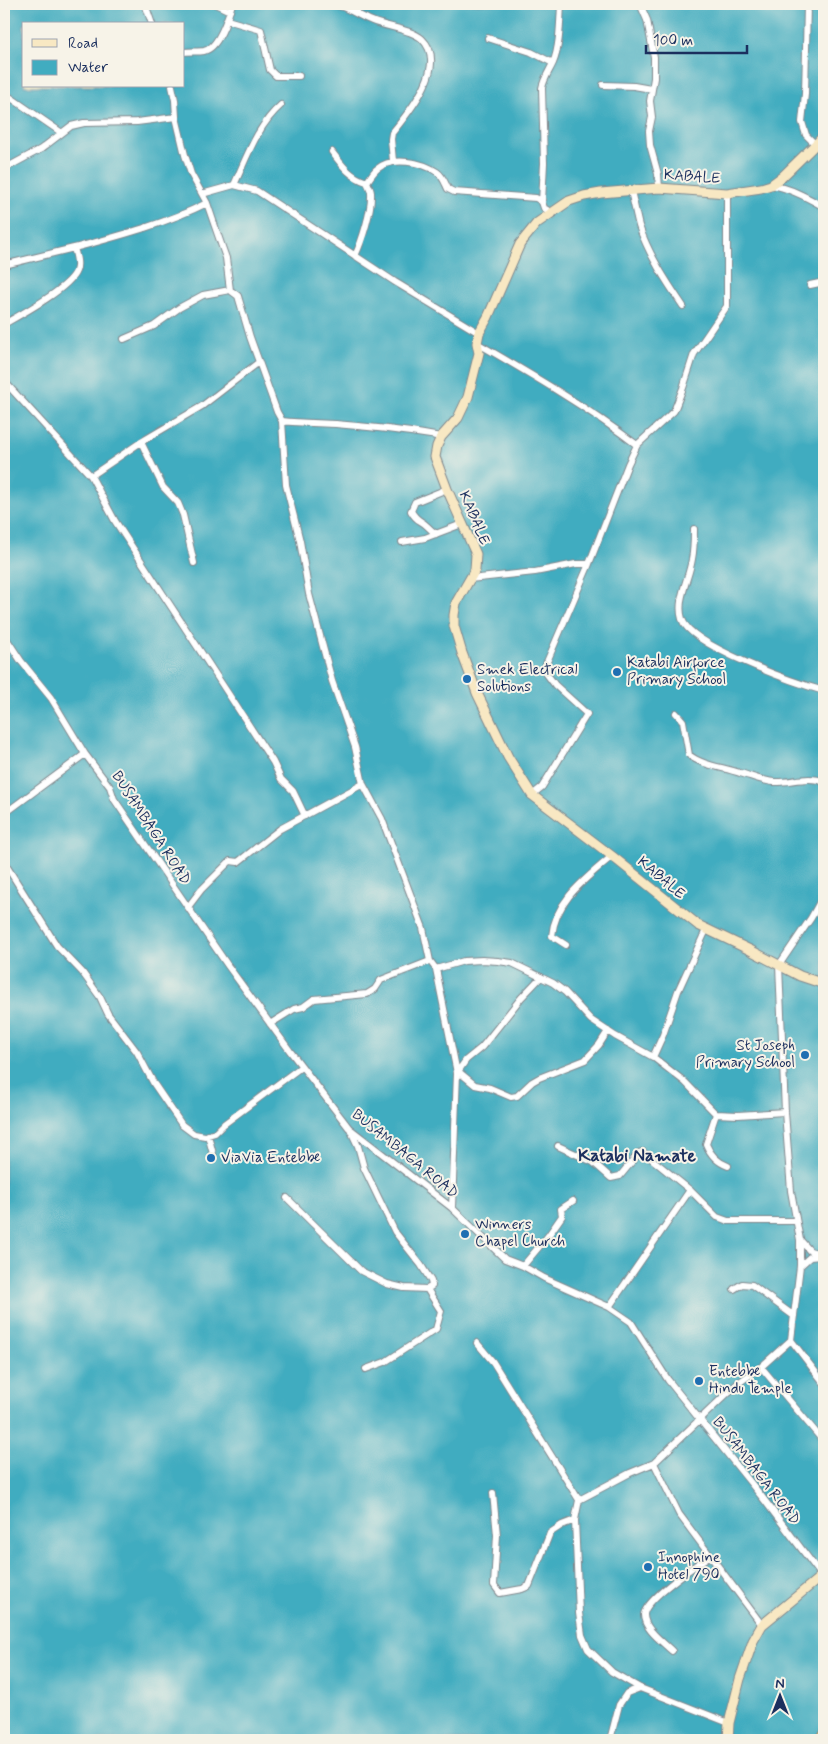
<svg xmlns="http://www.w3.org/2000/svg" width="828" height="1744" viewBox="0 0 828 1744" font-family="Mynerve,sans-serif">
  <style>
    .water { fill: #41acc0; stroke: #2e6e8f; fill-rule: evenodd }
    .lines { fill: none; stroke-linecap: round; stroke-linejoin: round }
    .street-casing { stroke: #81878c; stroke-width: 8 }
    .secondary-casing { stroke: #81878c; stroke-width: 11 }
    .highway-casing { stroke: #81878c; stroke-width: 13 }
    .street { stroke: #fff; stroke-width: 6 }
    .secondary { stroke: #f8e8c3; stroke-width: 9 }
    .highway { stroke: #eec569; stroke-width: 11 }
    .poi-dot { fill: #1f6fb2; stroke: #f7f3e8; stroke-width: 2 }
    .labels { text-anchor: middle; dominant-baseline: central; stroke-width: 4; stroke-linejoin: round; paint-order: stroke }
    .street-label { font-size: 15px; fill: #1b2f5e; stroke: #f7f3e8 }
    .poi-label { font-size: 15px; fill: #1b2f5e; stroke: #f7f3e8; text-anchor: start }
    .quarter-label { font-size: 18px; font-weight: bold; fill: #1b2f5e; stroke: #f7f3e8 }
  </style>
  <rect width="100%" height="100%" fill="#f7f3e8"/>
  <filter id="ink" filterUnits="userSpaceOnUse"><feTurbulence type="fractalNoise" baseFrequency=".02" numOctaves="2"/><feDisplacementMap in="SourceGraphic" scale="10" xChannelSelector="R" yChannelSelector="G"/><feConvolveMatrix kernelMatrix="1 2 1 2 8 2 1 2 1" color-interpolation-filters="sRGB"/></filter>
  <filter id="wash" filterUnits="userSpaceOnUse"><feTurbulence type="fractalNoise" baseFrequency=".0096" numOctaves="4" result="noise"/><feDisplacementMap in="SourceGraphic" scale="20" xChannelSelector="R" yChannelSelector="G"/><feGaussianBlur stdDeviation="1.12" result="paint"/><feColorMatrix in="noise" values="0 0 0 0 0 0 0 0 0 0 0 0 0 0 0 0 0 1.4 0 .05"/><feComposite in="paint" operator="in"/></filter>
  <g filter="url(#wash)">
    <rect width="100%" height="100%" fill="#e7dfb9"/>
    <path class="water" d="M 4,4 L 824,4 L 824,1740 L 4,1740 ZM 24,24 L 184,24 L 184,86 L 24,86 Z"/>
  </g>
  <g filter="url(#ink)">
    <g class="lines">
      <g class="street-casing">
        <path id="street" d="M 145,4 L 152,24
          M 215,4 L 230,11
          M 640,4 L 647,20 L 654,57 L 654,78 L 650,101 L 652,117 L 649,131 L 650,145 L 658,174 L 659,188
          M 807,4 L 805,94 L 802,122 L 806,135 L 815,144
          M 337,5 C 349,9 360,16 372,21 C 386,27 411,29 422,39 C 449,65 409,112 392,133 L 391,139 L 393,161
          M 355,12 L 361,4
          M 227,20 L 261,30 L 270,70 L 276,76 L 299,76
          M 488,38 L 531,52 L 553,63
          M 184,52 C 190,51 198,52 204,51 C 219,48 228,17 232,4
          M 603,85 L 634,86 L 651,89
          M 172,86 L 175,100 L 176,117 L 185,155 L 191,174 L 207,203 L 220,241 L 226,258 L 230,290 L 238,296 L 250,337 L 277,412 L 282,421 L 286,485 L 300,541 L 309,594 L 332,681 L 355,747 L 363,784 L 382,819 L 423,928 L 430,961 L 436,969 L 457,1073 L 452,1208
          M 4,93 L 62,133
          M 332,152 C 342,165 350,177 367,182
          M 4,169 L 41,149 L 71,126 L 84,123 L 137,122 L 176,117
          M 234,185 C 247,157 257,126 281,105
          M 771,185 C 790,188 807,197 824,207
          M 631,191 C 634,203 636,215 639,226 C 649,255 666,281 683,306
          M 202,194 L 234,185 L 257,191 L 395,282 L 479,333
          M 542,202 L 544,163 L 542,88 C 544,78 549,72 553,63 C 560,47 560,21 561,4
          M 355,256 C 362,241 372,210 371,193 C 371,189 368,185 367,182 C 370,178 373,172 377,169 C 392,156 422,162 437,172 C 443,176 445,183 448,189 L 454,192 L 536,198 L 542,202 L 544,208 L 552,213
          M 4,265 L 74,248
          M 810,285 L 824,282
          M 4,324 C 20,315 70,288 76,271 C 79,264 76,255 74,248 C 119,236 165,224 207,203
          M 124,339 L 154,326 L 179,308 L 203,295 L 230,290
          M 477,343 C 532,375 587,407 637,445
          M 4,381 L 91,476 L 115,521 L 273,762 L 281,779 L 293,791 L 305,816
          M 282,421 C 300,423 318,423 336,424 C 371,427 407,430 441,437
          M 141,442 L 163,487 L 178,503 L 183,515 L 194,563
          M 91,476 L 141,442 L 202,406 L 259,362
          M 694,529 C 694,539 694,550 692,559 C 689,579 676,600 682,619 C 690,646 796,683 824,691
          M 436,534 C 432,531 430,529 427,526 C 420,519 417,522 411,511 L 415,502 L 447,489
          M 402,542 L 425,538 L 462,524
          M 470,579 L 535,572 L 576,564 L 589,564
          M 4,635 L 21,661 L 51,698 L 85,754 L 110,787 L 114,799 L 228,966 L 290,1051 L 349,1128 L 452,1208 L 505,1259 L 523,1266 L 544,1278 L 609,1307 L 631,1322 L 668,1380 L 762,1497 L 822,1576
          M 676,713 L 683,721 L 689,755 C 703,766 723,767 740,773 C 751,776 762,781 774,782 C 790,783 809,775 824,782
          M 532,795 L 542,787 L 587,714 L 555,685 L 546,673 L 546,664 L 589,564 L 628,464 L 637,445 L 674,411 L 683,388 L 694,354 L 727,306 L 727,193
          M 4,814 L 85,754
          M 4,862 L 57,946 L 82,972 L 100,997 L 108,1014 L 137,1052 L 154,1084 L 182,1125 L 194,1134 L 205,1136 L 215,1133 L 224,1124 L 301,1067
          M 824,888 L 821,900 L 811,918 L 779,965 L 785,1112 L 791,1191 L 800,1240 L 800,1266 L 791,1340 L 824,1383
          M 188,907 L 201,890 L 230,861 L 238,862 L 280,829 L 363,784
          M 566,945 L 552,936 C 555,900 587,878 612,856
          M 436,969 L 464,961 L 482,960 L 498,961 L 512,963 L 553,983 L 565,992 L 591,1020 L 615,1036 L 653,1057 L 685,1082 L 716,1114 L 738,1115 L 785,1112
          M 270,1024 L 294,1009 L 303,1007 L 314,999 L 367,994 L 375,989 L 381,980 L 430,961
          M 653,1057 L 663,1035 L 678,991 L 706,930
          M 459,1072 L 475,1085 L 490,1088 L 511,1097 L 517,1096 L 532,1082 L 539,1078 L 585,1060 L 599,1045 L 608,1031
          M 457,1073 L 466,1060 L 482,1047 L 521,998 L 541,977
          M 716,1114 L 706,1144 C 710,1154 717,1162 728,1166
          M 208,1135 L 213,1154
          M 558,1146 L 593,1162 L 611,1178 L 620,1176 L 639,1153 L 643,1152 L 690,1190 L 717,1217 L 728,1221 L 796,1221
          M 287,1198 L 361,1271 L 387,1284 L 404,1288 L 427,1289 L 432,1286 L 431,1281 L 421,1265 L 395,1232 L 364,1168 L 358,1146 L 351,1131
          M 801,1241 L 810,1251 L 824,1255
          M 523,1266 L 548,1236 L 562,1216 L 561,1209 L 573,1201
          M 800,1266 L 810,1257 L 821,1256
          M 734,1289 L 742,1284 L 752,1285 L 794,1316
          M 609,1307 L 690,1190
          M 477,1343 L 493,1362 L 579,1500 L 575,1520 L 579,1613 L 582,1635 L 588,1649 L 612,1672 L 640,1688 L 729,1723
          M 761,1367 L 824,1442
          M 366,1369 L 385,1362 L 436,1329 L 441,1311 L 427,1289
          M 654,1463 L 679,1514 L 762,1625
          M 493,1493 L 497,1535 L 494,1585 L 500,1593 L 522,1589 L 529,1586 L 550,1533 L 562,1525 L 575,1520
          M 579,1500 L 630,1473 L 654,1463 L 737,1384 L 761,1367 L 791,1340
          M 672,1651 C 663,1642 644,1629 644,1615 C 644,1600 696,1565 709,1556
          M 610,1740 L 619,1705 L 627,1693 L 640,1688"/>
      </g>
      <g class="secondary-casing">
        <path id="secondary" d="M 824,136 L 782,177 L 771,185 L 761,188 L 727,193 L 659,188 L 601,193 L 584,196 L 569,201 L 537,223 L 520,244 L 488,317 L 479,333 L 477,343 L 479,353 L 468,397 L 458,418 L 441,437 L 437,446 L 435,457 L 447,489 L 476,554 L 475,570 L 456,603 L 454,615 L 454,626 L 462,653 L 477,693 L 508,757 L 532,795 L 612,856 L 698,925 L 750,950 L 800,976 L 824,984
          M 728,1740 L 729,1723 L 740,1679 L 753,1641 L 762,1625 L 824,1574"/>
      </g>
      <g class="highway-casing">
        <path id="highway" d="M 821,1740 L 824,1735"/>
      </g>
      <use href="#street" class="street"/>
      <use href="#secondary" class="secondary"/>
      <use href="#highway" class="highway"/>
    </g>
  </g>
  <g class="poi-dot">
    <circle cx="617" cy="672" r="5"/>
    <circle cx="467" cy="679" r="5"/>
    <circle cx="805" cy="1055" r="5"/>
    <circle cx="211" cy="1158" r="5"/>
    <circle cx="465" cy="1234" r="5"/>
    <circle cx="699" cy="1381" r="5"/>
    <circle cx="648" cy="1567" r="5"/>
  </g>
  <g class="labels">
    <g class="street-label">
      <text transform="translate(692 177) rotate(4)">KABALE</text>
      <text transform="translate(474 518) rotate(67)">KABALE</text>
      <text transform="translate(151 828) rotate(57)">BUSAMBAGA ROAD</text>
      <text transform="translate(661 878) rotate(40)">KABALE</text>
      <text transform="translate(405 1154) rotate(39)">BUSAMBAGA ROAD</text>
      <text transform="translate(756 1471) rotate(52)">BUSAMBAGA ROAD</text>
    </g>
    <g class="poi-label">
      <text x="627" y="663">Katabi Airforce<tspan x="627" dy="17">Primary School</tspan></text>
      <text x="477" y="670">Smek Electrical<tspan x="477" dy="17">Solutions</tspan></text>
      <text x="795" y="1046" text-anchor="end">St Joseph<tspan x="795" dy="17">Primary School</tspan></text>
      <text x="221" y="1158">ViaVia Entebbe</text>
      <text x="475" y="1225">Winners<tspan x="475" dy="17">Chapel Church</tspan></text>
      <text x="709" y="1372">Entebbe<tspan x="709" dy="17">Hindu Temple</tspan></text>
      <text x="658" y="1558">Innophine<tspan x="658" dy="17">Hotel 790</tspan></text>
    </g>
    <g class="quarter-label">
      <text x="637" y="1156">Katabi Namate</text>
    </g>
  </g>
  <rect width="828" height="1744" fill="none" stroke="#f7f3e8" stroke-width="20"/>
  <rect x="22" y="22" width="162" height="65" fill="#f7f3e8" stroke="#9fa5b1"/>
  <rect x="32" y="39" width="25" height="8" fill="#f8e8c3" stroke="#9fa5b1"/>
  <text x="68" y="48" font-size="15" fill="#1b2f5e">Road</text>
  <rect x="32" y="60" width="25" height="15" fill="#41acc0" stroke="#9fa5b1"/>
  <text x="68" y="72" font-size="15" fill="#1b2f5e">Water</text>
  <g transform="translate(780 1696)" stroke="#f7f3e8" stroke-width="4" paint-order="stroke">
  <path d="M0-4L9 19L0 12L-9 19Z" fill="#1b2f5e"/>
  <text y="-8" font-size="14" font-weight="bold" text-anchor="middle" fill="#1b2f5e">N</text>
  </g>
  <path d="M646 45v8h101v-8" fill="none" stroke="#1b2f5e" stroke-width="2.5"/>
  <text x="653" y="45" font-size="15" fill="#1b2f5e" stroke="#f7f3e8" stroke-width="4" paint-order="stroke">100 m</text>
</svg>
